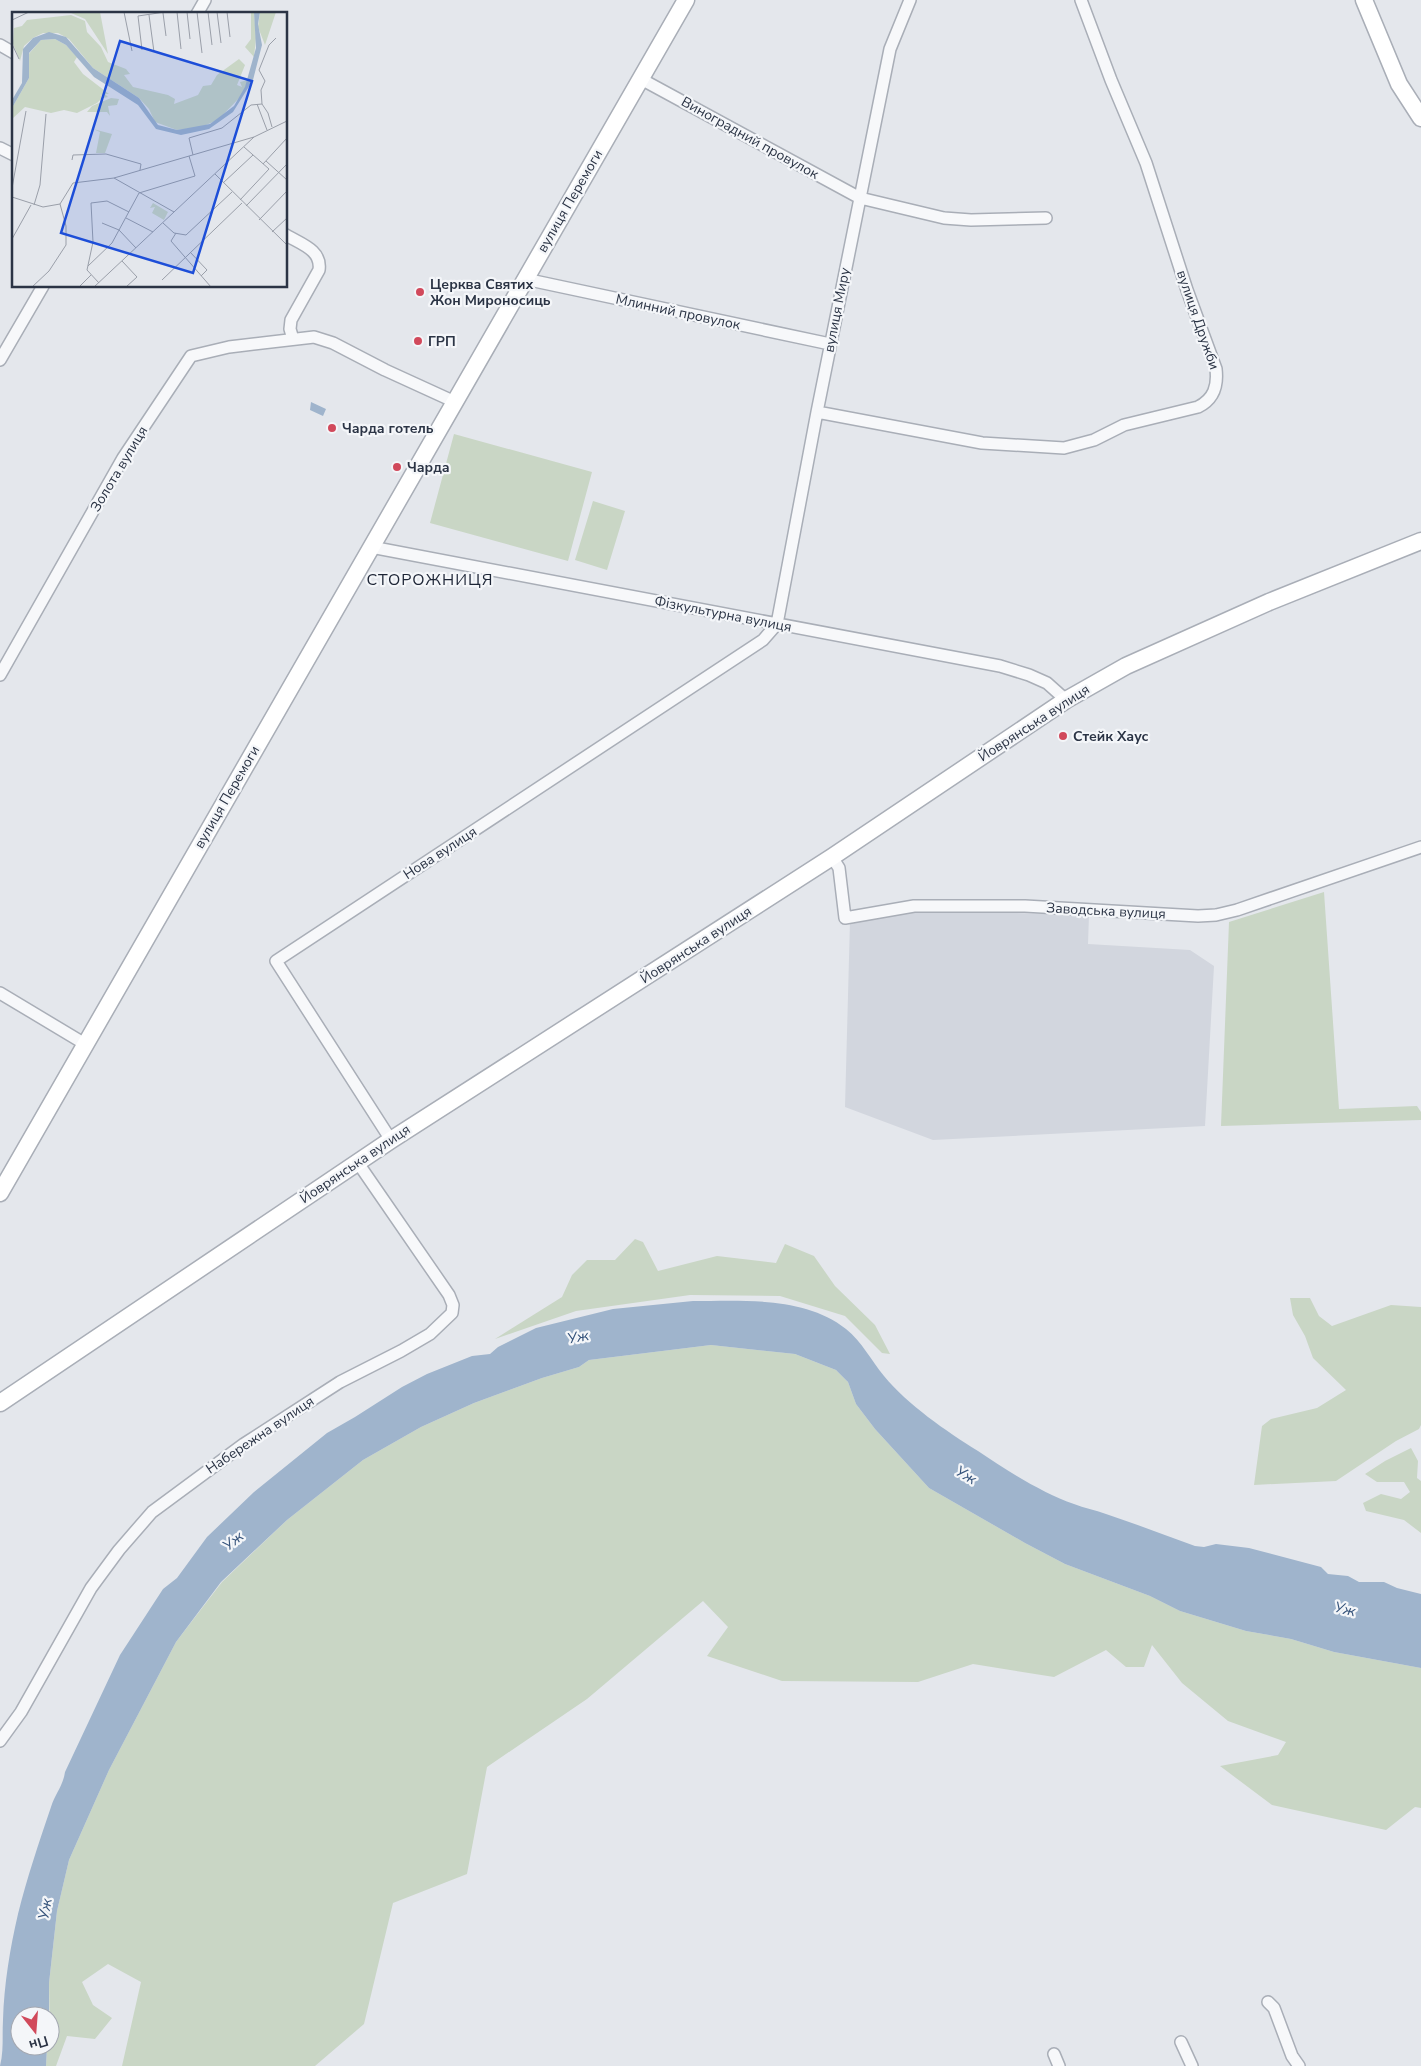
<svg xmlns="http://www.w3.org/2000/svg" width="1421" height="2066" viewBox="0 0 1421 2066" font-family="'Nunito Sans',sans-serif">
  <style>
    .built { fill: #d2d6de }
    .green { fill: #c9d6c5 }
    .water { fill: #9fb4cc }
    .lines { fill: none; stroke-linecap: round; stroke-linejoin: round }
    .street-casing { stroke: #a9aeb7; stroke-width: 14 }
    .secondary-casing { stroke: #a9aeb7; stroke-width: 19 }
    .street { stroke: #f7f8fa; stroke-width: 11 }
    .secondary { stroke: #fff; stroke-width: 16 }
    .poi-dot { fill: #d1495b; stroke: #f4f6f9; stroke-width: 2 }
    .labels { text-anchor: middle; dominant-baseline: central; stroke-width: 4.5; stroke-linejoin: round; paint-order: stroke }
    .street-label { font-size: 14px; fill: #2b3445; stroke: #f4f6f9 }
    .poi-label { font-size: 14px; font-weight: bold; fill: #2b3445; stroke: #f4f6f9; text-anchor: start }
    .water-label { font-size: 15px; font-style: italic; fill: #34527a; stroke: #f4f6f9 }
    .quarter-label { font-size: 16px; letter-spacing: 1px; fill: #1d2536; stroke: #f4f6f9 }
    .inset-road { fill: none; stroke: #9a9fa9; stroke-width: 1 }
    .view { fill: #1d4ed8; fill-opacity: 0.15; stroke: #1d4ed8; stroke-width: 2.5 }
    .inset-edge { fill: none; stroke: #2b3445; stroke-width: 2.5 }
  </style>
  <rect width="100%" height="100%" fill="#e4e7ec"/>
  <path class="built" d="M 912,910 L 1089,915 L 1088,944 L 1190,950 L 1214,966 L 1205,1126 L 933,1140 L 845,1107 L 850,921 Z"/>
  <path class="green" d="M 454,434 L 592,472 L 568,561 L 430,523 Z
    M 593,501 L 625,511 L 607,570 L 575,560 Z
    M 1324,892 L 1339,1109 L 1417,1106 L 1421,1112 L 1421,1120 L 1221,1126 L 1229,922 Z
    M 635,1239 L 643,1242 L 658,1271 L 717,1256 L 776,1263 L 785,1244 L 814,1256 L 835,1286 L 875,1325 L 890,1354 L 882,1353 L 845,1316 L 780,1296 L 690,1295 L 576,1311 L 495,1339 L 562,1297 L 572,1275 L 587,1260 L 615,1260 Z
    M 1290,1298 L 1310,1298 L 1319,1316 L 1332,1326 L 1391,1305 L 1421,1307 L 1421,1425 L 1419,1429 L 1396,1441 L 1336,1481 L 1254,1485 L 1262,1426 L 1271,1419 L 1317,1408 L 1346,1390 L 1313,1358 L 1305,1336 L 1293,1315 Z
    M 711,1345 L 795,1354 L 836,1370 L 848,1382 L 856,1404 L 875,1429 L 929,1488 L 1025,1543 L 1065,1564 L 1150,1596 L 1180,1611 L 1246,1631 L 1291,1639 L 1334,1652 L 1421,1668 L 1421,1808 L 1415,1807 L 1386,1830 L 1272,1805 L 1220,1766 L 1278,1755 L 1286,1742 L 1228,1721 L 1182,1683 L 1152,1645 L 1144,1667 L 1126,1667 L 1106,1650 L 1054,1677 L 973,1664 L 918,1682 L 782,1681 L 707,1656 L 728,1627 L 703,1601 L 587,1699 L 487,1767 L 467,1874 L 393,1903 L 364,2024 L 315,2066 L 122,2066 L 141,1982 L 108,1964 L 82,1982 L 93,2005 L 112,2018 L 95,2039 L 67,2036 L 56,2066 L 46,2066 L 47,2046 L 50,2046 L 49,1983 L 57,1911 L 69,1860 L 109,1770 L 176,1642 L 222,1582 L 287,1520 L 363,1460 L 421,1427 L 474,1403 L 542,1378 L 579,1367 L 589,1360 Z
    M 1411,1448 L 1418,1461 L 1417,1478 L 1421,1481 L 1421,1533 L 1404,1520 L 1366,1511 L 1363,1503 L 1381,1494 L 1401,1499 L 1410,1492 L 1404,1482 L 1377,1482 L 1365,1474 L 1385,1461 Z"/>
  <path class="water" d="M 311,402 L 326,409 L 323,416 L 310,410 Z
    M 693,1301 C 742,1301 805,1296 846,1329 C 862,1342 871,1360 884,1376 C 908,1405 946,1431 978,1451 C 1006,1470 1042,1493 1074,1504 C 1084,1508 1095,1510 1106,1514 C 1136,1524 1165,1535 1195,1546 L 1204,1547 L 1216,1544 L 1249,1548 L 1321,1567 L 1328,1574 L 1348,1576 L 1359,1582 L 1384,1582 L 1397,1588 L 1421,1594 L 1421,1668 L 1334,1652 L 1291,1639 L 1246,1631 L 1180,1611 L 1150,1596 L 1065,1564 L 1025,1543 L 929,1488 L 875,1429 L 856,1404 L 848,1382 L 836,1370 L 795,1354 L 711,1345 L 589,1360 L 579,1367 L 542,1378 L 474,1403 L 421,1427 L 363,1460 L 287,1520 L 221,1582 L 176,1642 L 109,1770 L 69,1860 L 57,1911 L 49,1983 L 49,2016 L 20,2016 L 20,2046 L 47,2046 L 46,2066 L 0,2066 C 4,2050 2,2036 3,2020 C 4,1985 10,1948 18,1914 C 27,1878 39,1842 51,1807 C 55,1794 63,1786 65,1772 L 120,1655 L 163,1589 L 177,1578 L 207,1537 L 254,1492 L 327,1433 L 355,1417 L 402,1387 L 427,1374 L 472,1356 L 490,1354 L 498,1347 L 536,1328 L 613,1309 Z"/>
  <g class="lines">
    <g class="street-casing">
      <path id="street" d="M 197,14 L 205,0
        M 0,45 L 14,53
        M 641,79 L 860,198 L 944,218 L 971,220 L 1046,218
        M 0,148 L 14,155
        M 286,235 C 301,244 322,250 319,270 L 291,320 L 290,329 L 293,339
        M 525,279 L 830,344
        M 0,360 L 43,286
        M 817,412 L 982,443 L 1064,448 L 1094,440 L 1124,425 L 1198,407 C 1214,399 1218,386 1216,369 L 1187,290 L 1146,163 L 1111,80 L 1081,0
        M 371,547 L 1000,666 L 1029,675 L 1047,683 L 1066,700
        M 0,675 L 123,458 L 191,356 L 229,347 L 314,337 L 333,343 L 385,370 L 455,402
        M 832,857 L 839,868 L 845,918 L 914,906 L 1025,906 L 1198,916 L 1216,915 L 1237,910 L 1421,847
        M 0,993 L 85,1044
        M 391,1140 L 276,961 L 763,640 L 777,624 L 817,412 L 890,49 L 910,0
        M 0,1741 L 21,1712 L 91,1588 L 119,1550 L 152,1512 L 244,1444 L 340,1382 L 401,1351 L 430,1334 L 452,1313 L 453,1305 L 449,1295 L 358,1163
        M 1268,2002 L 1274,2008 L 1292,2056 L 1299,2066
        M 1181,2042 L 1192,2066
        M 1054,2054 L 1059,2066"/>
    </g>
    <g class="secondary-casing">
      <path id="secondary" d="M 1364,0 L 1399,84 L 1421,118
        M 0,1193 L 686,0
        M 0,1403 L 391,1140 L 832,857 L 1066,700 L 1126,666 L 1269,602 L 1421,541"/>
    </g>
    <use href="#street" class="street"/>
    <use href="#secondary" class="secondary"/>
  </g>
  <g class="poi-dot">
    <circle cx="420" cy="292" r="5"/>
    <circle cx="418" cy="341" r="5"/>
    <circle cx="332" cy="428" r="5"/>
    <circle cx="397" cy="467" r="5"/>
    <circle cx="1063" cy="736" r="5"/>
  </g>
  <g class="labels">
    <g class="street-label">
      <text transform="translate(750 138) rotate(29)">Виноградний провулок</text>
      <text transform="translate(570 201) rotate(-60)">вулиця Перемоги</text>
      <text transform="translate(837 310) rotate(-79)">вулиця Миру</text>
      <text transform="translate(678 312) rotate(12)">Млинний провулок</text>
      <text transform="translate(1198 320) rotate(71)">вулиця Дружби</text>
      <text transform="translate(119 469) rotate(-59)">Золота вулиця</text>
      <text transform="translate(723 614) rotate(11)">Фізкультурна вулиця</text>
      <text transform="translate(1034 723) rotate(-33)">Йоврянська вулиця</text>
      <text transform="translate(227 797) rotate(-60)">вулиця Перемоги</text>
      <text transform="translate(440 853) rotate(-33)">Нова вулиця</text>
      <text transform="translate(1106 911) rotate(3)">Заводська вулиця</text>
      <text transform="translate(696 945) rotate(-33)">Йоврянська вулиця</text>
      <text transform="translate(355 1164) rotate(-34)">Йоврянська вулиця</text>
      <text transform="translate(260 1435) rotate(-34)">Набережна вулиця</text>
    </g>
    <g class="poi-label">
      <text x="430" y="284">Церква Святих<tspan x="430" dy="16">Жон Мироносиць</tspan></text>
      <text x="428" y="341">ГРП</text>
      <text x="342" y="428">Чарда готель</text>
      <text x="407" y="467">Чарда</text>
      <text x="1073" y="736">Стейк Хаус</text>
    </g>
    <g class="water-label">
      <text transform="translate(578 1337) rotate(-10)">Уж</text>
      <text transform="translate(966 1475) rotate(31)">Уж</text>
      <text transform="translate(233 1541) rotate(-39)">Уж</text>
      <text transform="translate(1345 1609) rotate(13)">Уж</text>
      <text transform="translate(45 1909) rotate(-80)">Уж</text>
    </g>
    <g class="quarter-label">
      <text x="430" y="580">СТОРОЖНИЦЯ</text>
    </g>
  </g>
  <g transform="translate(12 12)">
    <rect width="275" height="275" fill="#e4e7ec"/>
    <path d="M 40,0 L 88,0 L 96,42 L 73,7 L 59,1 ZM 239,0 L 242,0 L 244,26 L 242,45 L 233,35 L 239,27 ZM 248,0 L 264,0 L 253,33 L 246,15 ZM 59,3 L 73,9 L 75,20 L 89,35 L 96,50 L 114,57 L 118,62 L 112,63 L 121,75 L 156,83 L 163,87 L 162,92 L 186,83 L 191,74 L 199,73 L 205,63 L 227,47 L 233,53 L 225,73 L 230,75 L 228,70 L 236,68 L 231,82 L 206,108 L 189,115 L 165,118 L 143,110 L 137,97 L 127,86 L 81,56 L 57,27 L 46,21 L 31,21 L 21,26 L 12,34 L 8,49 L 1,32 L 2,16 L 10,14 L 15,8 ZM 43,27 L 54,33 L 65,45 L 62,50 L 71,62 L 97,82 L 93,82 L 96,85 L 91,86 L 88,82 L 90,86 L 85,91 L 65,101 L 52,98 L 39,101 L 13,95 L 0,107 L 0,96 L 17,66 L 15,44 L 29,28 ZM 99,86 L 107,87 L 105,93 L 96,94 L 98,104 L 95,100 L 75,100 L 80,94 ZM 81,117 L 100,122 L 93,141 L 84,141 L 88,120 ZM 141,191 L 156,200 L 152,208 L 140,201 L 143,195 L 138,196 Z" fill="#c9d6c5"/>
    <path d="M 242,0 L 248,0 L 246,12 L 250,33 L 241,68 L 221,100 L 197,117 L 169,123 L 144,117 L 126,93 L 82,65 L 54,33 L 43,27 L 29,28 L 17,41 L 17,66 L 0,96 L 0,88 L 10,71 L 11,37 L 21,26 L 37,20 L 54,25 L 81,56 L 127,86 L 146,113 L 165,118 L 198,112 L 222,94 L 233,75 L 244,36 Z" fill="#9fb4cc"/>
    <path class="inset-road" d="M 112,0 L 120,39M 165,0 L 169,37M 175,0 L 178,27M 185,0 L 190,41M 196,0 L 200,33M 205,0 L 209,31M 215,0 L 218,25M 151,1 L 154,24M 137,3 L 142,40M 0,8 L 17,0M 0,32 L 7,47M 130,38 L 126,4 L 153,0M 245,92 L 255,118M 260,115 L 256,101 L 250,92 L 249,78 L 253,69 L 247,58 L 257,33 L 264,26M 181,143 L 177,126 L 210,116 L 239,93 L 250,92M 60,148 L 61,143 L 94,142 L 129,152 L 128,158M 254,149 L 275,168M 251,152 L 275,126M 203,162 L 275,233M 102,166 L 162,200M 211,171 L 241,143M 0,176 L 14,99M 0,185 L 31,195 L 48,192M 228,188 L 257,157 L 232,135M 48,192 L 61,171 L 102,166 L 242,125M 22,193 L 28,173 L 34,102M 234,194 L 275,152M 114,206 L 141,220M 247,208 L 275,179M 90,211 L 107,218 L 124,236M 151,211 L 162,221 L 174,223 L 220,180M 260,220 L 275,206M 164,221 L 159,229 L 199,275M 0,227 L 19,193M 178,240 L 195,258 L 189,264M 110,249 L 125,265 L 114,275M 76,254 L 100,231 L 127,181 L 183,164 L 177,144M 150,268 L 230,191M 87,271 L 75,258 L 81,230 L 79,191 L 95,189 L 117,200M 20,275 L 37,259 L 54,233 L 54,214 L 48,192M 67,275 L 79,263M 82,275 L 242,125 L 275,109"/>
    <path class="view" d="M 108,29 L 240,69 L 181,261 L 49,221 Z"/>
    <rect width="275" height="275" class="inset-edge"/>
  </g>
  <g transform="translate(35 2031) rotate(163)"><circle r="24" fill="#f4f6f9" stroke="#a4a8b1"/>
  <path d="M0-4L9 19L0 12L-9 19Z" fill="#d1495b"/>
  <text y="-8" font-size="14" font-weight="bold" text-anchor="middle" fill="#2b3445">Пн</text>
  </g>
</svg>
